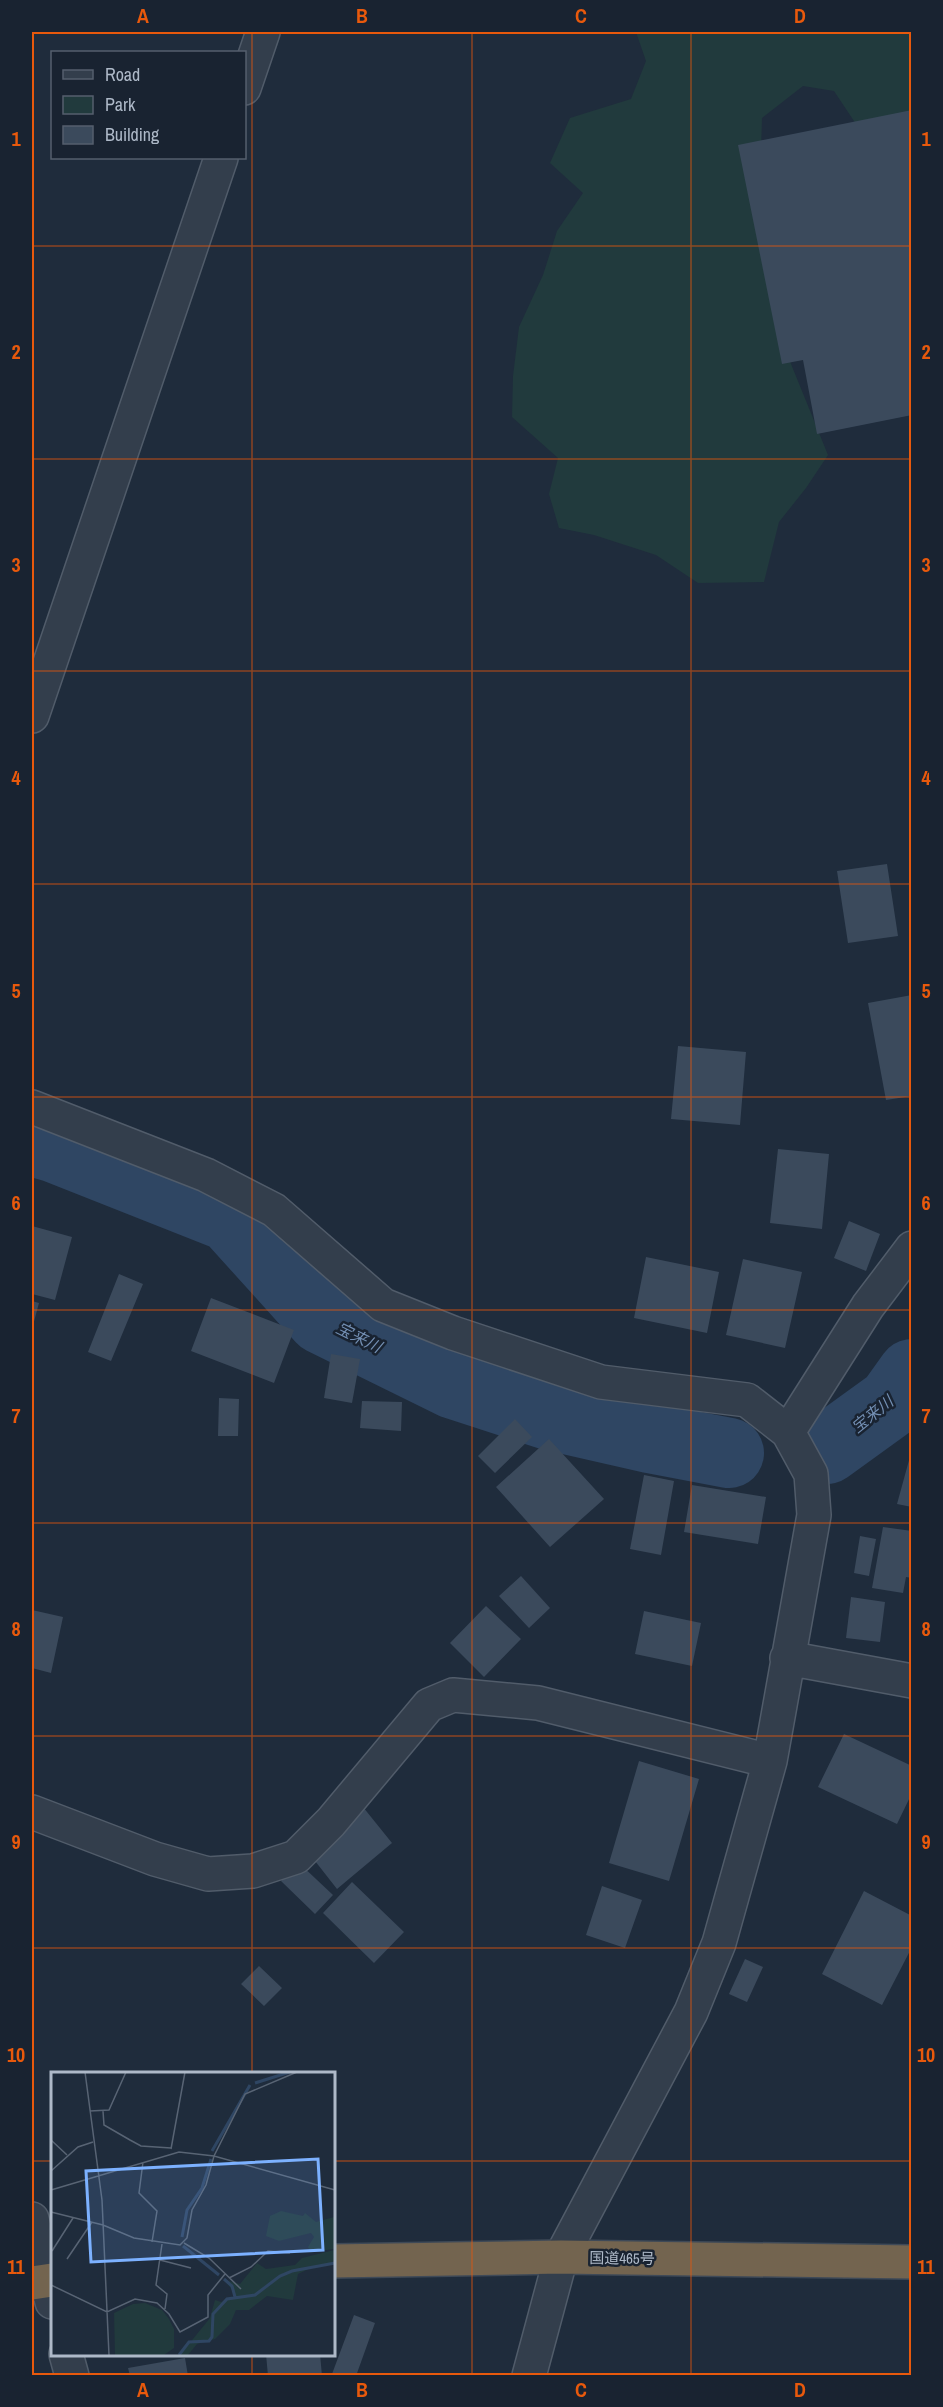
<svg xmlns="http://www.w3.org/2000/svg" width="943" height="2407" viewBox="0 0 943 2407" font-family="'Archivo Narrow','Noto Sans JP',sans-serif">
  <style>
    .green { fill: #213a3d }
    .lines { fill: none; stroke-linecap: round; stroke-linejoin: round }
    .river { stroke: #2f4663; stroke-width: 70 }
    .building { fill: #3b4a5c }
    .minor-casing { stroke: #515c6a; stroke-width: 36 }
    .highway-casing { stroke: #3e4957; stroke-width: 36 }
    .minor { stroke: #333e4c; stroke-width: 33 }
    .highway { stroke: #73644f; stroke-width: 33 }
    .grid { fill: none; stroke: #e8590c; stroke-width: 1.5; stroke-opacity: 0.55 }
    .labels { text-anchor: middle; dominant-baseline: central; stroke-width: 5; stroke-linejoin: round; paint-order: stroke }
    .street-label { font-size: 15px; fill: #aeb9c8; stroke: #192331 }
    .water-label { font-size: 16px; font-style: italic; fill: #738fb3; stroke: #192331 }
    .inset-river { fill: none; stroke: #2f4663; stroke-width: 3 }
    .inset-road { fill: none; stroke: #586474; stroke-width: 1.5 }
    .view { fill: #7cb1ff; fill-opacity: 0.15; stroke: #7cb1ff; stroke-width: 3 }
    .inset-edge { fill: none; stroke: #aeb9c8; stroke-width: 3 }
    .neatline { fill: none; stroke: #e8590c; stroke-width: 2 }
    .grid-label { font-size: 20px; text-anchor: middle; font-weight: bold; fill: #e8590c }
  </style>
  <rect width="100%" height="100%" fill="#1f2c3c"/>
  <path class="green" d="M 636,32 L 911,32 L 911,155 L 862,133 L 834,91 L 803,86 L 762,118 L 760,182 L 775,301 L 791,364 L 828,455 L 806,488 L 779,522 L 764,582 L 698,583 L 656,555 L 594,535 L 559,528 L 549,494 L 558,458 L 512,417 L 513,376 L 519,327 L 543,275 L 557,231 L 583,193 L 550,163 L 570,118 L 631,99 L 646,61 Z"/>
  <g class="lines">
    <path class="river" d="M 32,1141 L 53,1147 L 230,1217 L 322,1319 L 454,1384 L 549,1415 L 650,1438 L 729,1453
      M 827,1449 L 892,1402 L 912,1374"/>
  </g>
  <path class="building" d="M 912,110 L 912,415 L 817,434 L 803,360 L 782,364 L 738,145 Z
    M 887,864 L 898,936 L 848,943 L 837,871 Z
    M 912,995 L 912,1096 L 886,1100 L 868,1003 Z
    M 678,1046 L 746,1052 L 740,1125 L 671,1119 Z
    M 778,1149 L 829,1154 L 822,1229 L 770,1223 Z
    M 849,1221 L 880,1234 L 866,1271 L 834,1258 Z
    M 32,1226 L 72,1237 L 55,1300 L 32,1294 Z
    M 646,1257 L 719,1272 L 707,1333 L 634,1318 Z
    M 743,1259 L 802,1272 L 785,1348 L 726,1335 Z
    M 119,1274 L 143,1284 L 111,1361 L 88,1352 Z
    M 211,1298 L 294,1330 L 274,1383 L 191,1351 Z
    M 32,1301 L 39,1303 L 32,1329 Z
    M 331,1354 L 360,1359 L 352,1403 L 324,1398 Z
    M 219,1398 L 239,1399 L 238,1436 L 218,1436 Z
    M 362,1401 L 402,1402 L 401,1431 L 360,1428 Z
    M 515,1419 L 532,1437 L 495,1473 L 478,1456 Z
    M 549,1439 L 604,1499 L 550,1547 L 496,1487 Z
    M 911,1453 L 912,1453 L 912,1507 L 897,1504 Z
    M 644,1475 L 674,1481 L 661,1555 L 630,1549 Z
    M 692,1485 L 766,1497 L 758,1544 L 684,1532 Z
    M 883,1527 L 912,1531 L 912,1578 L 906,1577 L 903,1593 L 872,1588 Z
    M 860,1536 L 876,1539 L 869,1576 L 854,1573 Z
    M 521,1576 L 550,1608 L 529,1628 L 499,1596 Z
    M 851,1597 L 885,1602 L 880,1642 L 846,1638 Z
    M 486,1606 L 521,1639 L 484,1677 L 450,1643 Z
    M 32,1610 L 63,1617 L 51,1673 L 32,1668 Z
    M 644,1611 L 701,1623 L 692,1666 L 635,1654 Z
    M 844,1734 L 912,1766 L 912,1793 L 897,1824 L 818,1787 Z
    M 639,1761 L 699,1779 L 669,1881 L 609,1863 Z
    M 363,1807 L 392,1843 L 337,1889 L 308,1852 Z
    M 299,1863 L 333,1895 L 315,1914 L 281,1881 Z
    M 352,1882 L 404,1932 L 374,1963 L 323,1913 Z
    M 602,1886 L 642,1900 L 625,1948 L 586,1935 Z
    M 864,1891 L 912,1916 L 912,1947 L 882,2005 L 822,1974 Z
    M 745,1959 L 763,1967 L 747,2002 L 729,1994 Z
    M 259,1966 L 282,1988 L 264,2006 L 241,1984 Z
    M 354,2315 L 375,2323 L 356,2376 L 337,2376 L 332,2374 Z
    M 266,2354 L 320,2354 L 322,2376 L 268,2376 Z
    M 185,2358 L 188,2376 L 130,2376 L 128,2368 Z"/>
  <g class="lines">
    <g class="minor-casing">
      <path id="minor" d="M 244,88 L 263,32
        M 32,716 L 221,158
        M 32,1107 L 206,1175 L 274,1210 L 383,1305 L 453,1333 L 601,1382 L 747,1400 L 788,1432 L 811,1474 L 814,1515 L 770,1761 L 719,1943 L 691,2012 L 561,2257 L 529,2376
        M 788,1432 L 868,1306 L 912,1248
        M 787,1658 L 912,1681
        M 32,1812 L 155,1859 L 208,1874 L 253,1871 L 296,1857 L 331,1822 L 429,1705 L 453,1695 L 538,1703 L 770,1761
        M 32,2219 L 52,2302
        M 66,2354 L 72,2376"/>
    </g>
    <g class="highway-casing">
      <path id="highway" d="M 333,2261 L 561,2257 L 912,2262
        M 32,2283 L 52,2280"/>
    </g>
    <use href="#minor" class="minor"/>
    <use href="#highway" class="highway"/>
  </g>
  <path class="grid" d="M 252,32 L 252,2074M 472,32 L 472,2376M 691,32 L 691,2376M 32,246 L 912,246M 32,459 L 912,459M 32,671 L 912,671M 32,884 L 912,884M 32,1097 L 912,1097M 32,1310 L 912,1310M 32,1523 L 912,1523M 32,1736 L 912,1736M 32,1948 L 912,1948M 32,2161 L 52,2161M 333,2161 L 912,2161M 252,2354 L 252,2376"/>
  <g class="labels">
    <g class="street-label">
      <text transform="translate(622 2258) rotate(1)">国道465号</text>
    </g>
    <g class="water-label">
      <text transform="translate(359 1337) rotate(26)">宝来川</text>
      <text transform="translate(872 1414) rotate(-39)">宝来川</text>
    </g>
  </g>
  <g transform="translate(51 2072)">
    <rect width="284" height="284" fill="#1f2c3c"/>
    <path d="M 230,139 L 252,144 L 254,141 L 265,150 L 283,145 L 283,177 L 260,180 L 257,175 L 263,165 L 260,161 L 228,169 L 215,164 L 219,144 ZM 283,178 L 283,192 L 266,193 L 247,202 L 242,228 L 216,224 L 198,238 L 185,238 L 179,252 L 164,267 L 146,272 L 137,283 L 129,283 L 159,246 L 164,228 L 170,230 L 185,224 L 174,208 L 189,212 L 206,191 L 215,197 L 244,193 L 251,186 ZM 94,231 L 111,238 L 118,247 L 123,257 L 123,276 L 113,283 L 64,283 L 63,241 L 82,232 Z" fill="#213a3d"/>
    <path class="inset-river" d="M 204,11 L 239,0M 161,79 L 199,13M 131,165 L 136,138 L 151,116 L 160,87M 132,174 L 168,203M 173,207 L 181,214 L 184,225M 128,283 L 138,270 L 158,269 L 161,265 L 162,242 L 176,227 L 204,223 L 229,204 L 241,199 L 284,191"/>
    <path class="inset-road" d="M 34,0 L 51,128 L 58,283M 39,39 L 58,38 L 75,0M 52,39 L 53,53 L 79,68 L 90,74 L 120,76M 0,68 L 16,83M 120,77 L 134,0M 92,90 L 88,121 L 106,139 L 101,170M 0,99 L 27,75 L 42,70M 0,118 L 128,80 L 163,84 L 284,118M 0,140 L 52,153 L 83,166 L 129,173 L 136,166 L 141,138 L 155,113 L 163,84 L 194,22 L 246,0M 133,171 L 158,186 L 190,217M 111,172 L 105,213 L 116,222 L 114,237M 1,179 L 22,146M 16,187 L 41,150M 109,188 L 140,196M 178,206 L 200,195 L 217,179 L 239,181M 0,213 L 56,240 L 84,227 L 106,231 L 118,242 L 129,260 L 157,245 L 157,223 L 174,202"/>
    <path class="view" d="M 267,87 L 272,178 L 40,190 L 35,99 Z"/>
    <rect width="284" height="284" class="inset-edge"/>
  </g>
  <rect width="943" height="2407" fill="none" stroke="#192331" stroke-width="66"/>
  <rect x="51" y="51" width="195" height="108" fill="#192331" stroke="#555f6d" stroke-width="1.5"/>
  <rect x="63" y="70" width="30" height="9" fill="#333e4c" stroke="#555f6d" stroke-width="1.5"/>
  <text x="105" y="81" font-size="18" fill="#aeb9c8">Road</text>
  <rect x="63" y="96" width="30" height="18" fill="#213a3d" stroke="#555f6d" stroke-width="1.5"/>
  <text x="105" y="111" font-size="18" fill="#aeb9c8">Park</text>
  <rect x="63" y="126" width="30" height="18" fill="#3b4a5c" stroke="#555f6d" stroke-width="1.5"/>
  <text x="105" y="141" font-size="18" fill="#aeb9c8">Building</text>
  <rect x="33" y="33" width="877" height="2341" class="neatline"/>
  <g class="grid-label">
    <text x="143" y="23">A</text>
    <text x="362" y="23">B</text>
    <text x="581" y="23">C</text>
    <text x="800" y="23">D</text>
    <text x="16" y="146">1</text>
    <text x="926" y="146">1</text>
    <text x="16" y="359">2</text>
    <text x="926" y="359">2</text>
    <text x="16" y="572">3</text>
    <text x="926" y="572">3</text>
    <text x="16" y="785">4</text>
    <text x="926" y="785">4</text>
    <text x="16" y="998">5</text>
    <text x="926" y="998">5</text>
    <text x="16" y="1210">6</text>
    <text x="926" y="1210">6</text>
    <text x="16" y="1423">7</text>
    <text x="926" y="1423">7</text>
    <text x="16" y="1636">8</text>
    <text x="926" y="1636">8</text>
    <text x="16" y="1849">9</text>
    <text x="926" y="1849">9</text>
    <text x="16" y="2062">10</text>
    <text x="926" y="2062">10</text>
    <text x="16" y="2274">11</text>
    <text x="926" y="2274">11</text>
    <text x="143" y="2397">A</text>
    <text x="362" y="2397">B</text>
    <text x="581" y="2397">C</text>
    <text x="800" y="2397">D</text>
  </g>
</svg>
